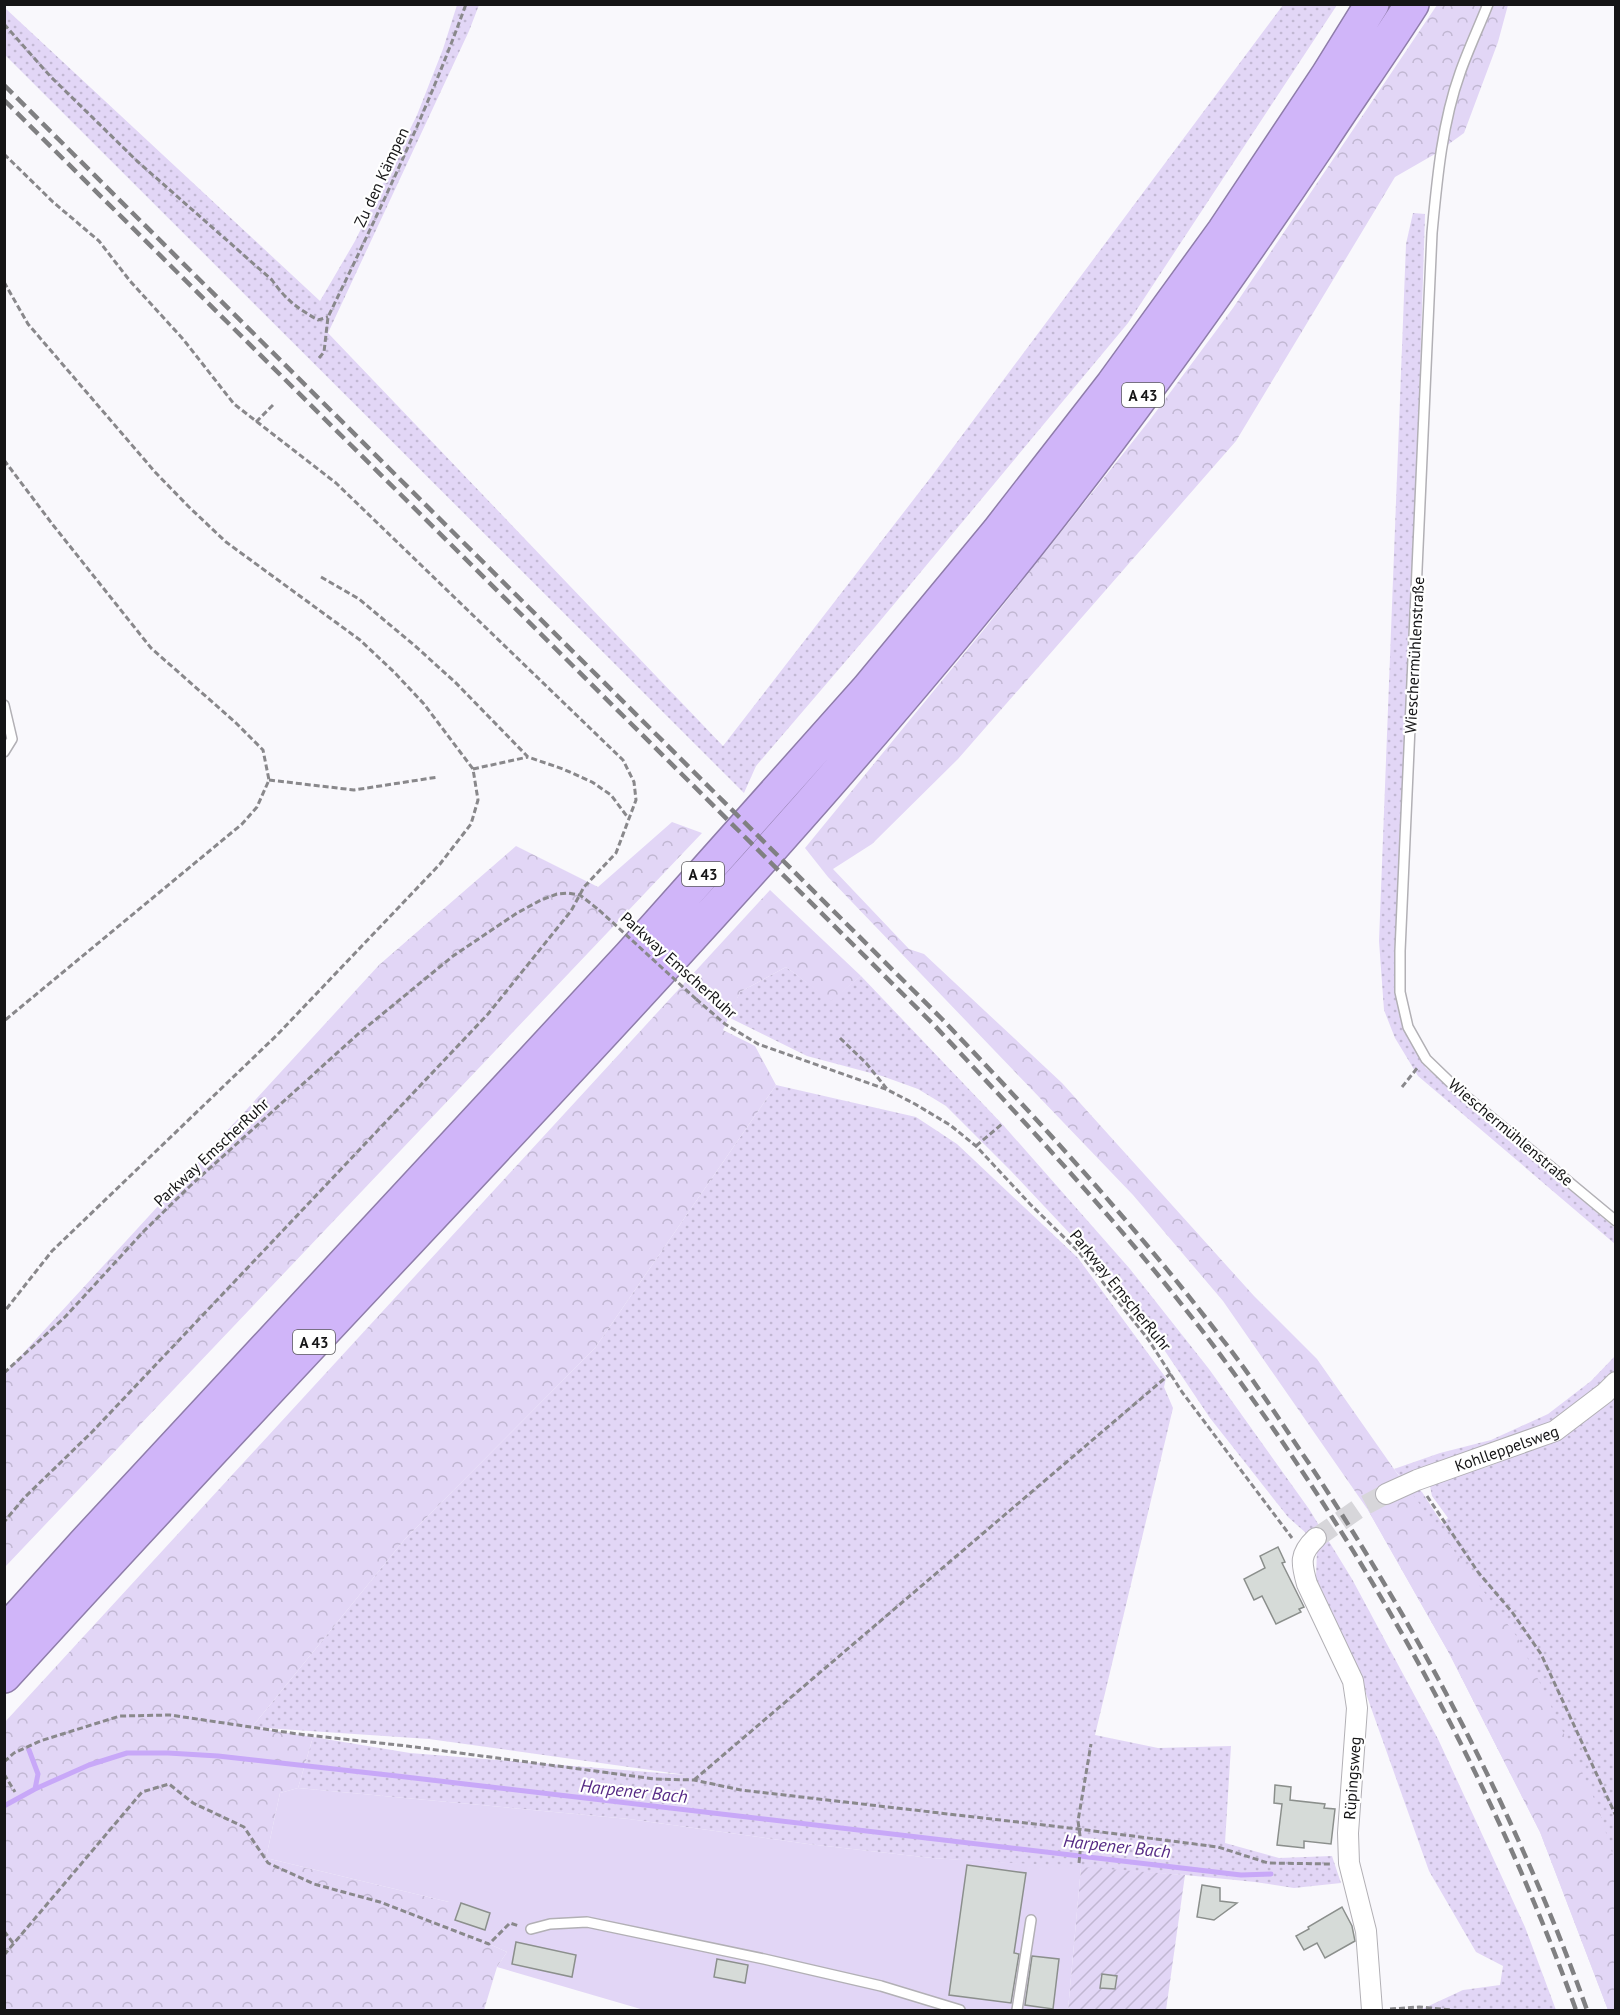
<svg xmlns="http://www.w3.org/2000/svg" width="1620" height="2015" viewBox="0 0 1620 2015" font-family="'PT Sans',sans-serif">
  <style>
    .grass { fill: url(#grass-dots) }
    .forest { fill: url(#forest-crowns) }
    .garden { fill: url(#garden-furrows) }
    .pitch { fill: #e2d6f6 }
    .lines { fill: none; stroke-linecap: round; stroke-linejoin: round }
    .stream { stroke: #c8a8f8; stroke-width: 5 }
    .building { fill: #d6dbd8; stroke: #8b8f8c; stroke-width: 1.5 }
    .minor-tunnel { stroke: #d7d6da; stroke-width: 20; stroke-dasharray: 20 10; stroke-linecap: butt }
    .service-casing { stroke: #b2b0b5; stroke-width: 12 }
    .minor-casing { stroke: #b2b0b5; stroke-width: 22 }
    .motorway-casing { stroke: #8f7daa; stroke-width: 36 }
    .path { stroke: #89888b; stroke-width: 3; stroke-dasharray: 6 3; stroke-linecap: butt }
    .service { stroke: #fff; stroke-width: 9 }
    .minor { stroke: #fff; stroke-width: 20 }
    .motorway { stroke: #d0b5f9; stroke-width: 33 }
    .rail { stroke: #808082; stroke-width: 4.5; stroke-dasharray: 12 6; stroke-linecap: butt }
    .path-bridge { stroke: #89888b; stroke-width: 3; stroke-dasharray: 6 3; stroke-linecap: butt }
    .labels { text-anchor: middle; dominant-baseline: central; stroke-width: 4.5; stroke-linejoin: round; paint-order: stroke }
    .shield { fill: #fff; stroke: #5b5b5c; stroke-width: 1.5 }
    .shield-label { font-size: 15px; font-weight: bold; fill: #151516 }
    .street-label { font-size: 16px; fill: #151516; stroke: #fff }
    .water-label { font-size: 18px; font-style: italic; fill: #562a85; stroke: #fff }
  </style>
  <defs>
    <pattern id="grass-dots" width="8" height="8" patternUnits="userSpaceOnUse" patternTransform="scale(1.5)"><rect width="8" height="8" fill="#e2d6f6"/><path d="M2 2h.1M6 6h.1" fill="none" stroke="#c1b7d2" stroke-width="1.8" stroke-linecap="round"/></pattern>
    <pattern id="forest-crowns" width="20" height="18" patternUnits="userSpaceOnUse" patternTransform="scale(1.5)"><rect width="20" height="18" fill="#e2d6f6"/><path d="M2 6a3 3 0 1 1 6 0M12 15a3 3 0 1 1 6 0" fill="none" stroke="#c1b7d2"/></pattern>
    <pattern id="garden-furrows" width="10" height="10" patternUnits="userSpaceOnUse" patternTransform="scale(1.5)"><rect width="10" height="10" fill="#e2d6f6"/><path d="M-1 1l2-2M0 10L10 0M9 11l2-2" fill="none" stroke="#c1b7d2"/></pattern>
  </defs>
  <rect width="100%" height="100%" fill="#f9f8fc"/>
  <path class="grass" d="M 457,5 L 479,5 L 469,31 L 328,333 L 723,746 L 931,477 L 1283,5 L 1337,5 L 1128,323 L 875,627 L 756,766 L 744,793 L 5,55 L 5,8 L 320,301 L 355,241 L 417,115 L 443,49 Z
    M 1413,213 L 1425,214 L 1417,472 L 1399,897 L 1394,961 L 1396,994 L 1404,1029 L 1419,1058 L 1426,1068 L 1615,1228 L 1615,1244 L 1418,1076 L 1395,1038 L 1384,1010 L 1379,941 L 1406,244 Z
    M 786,967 L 831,1000 L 861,976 L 1004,1126 L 1130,1269 L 1209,1369 L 1309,1509 L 1352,1579 L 1438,1739 L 1525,1927 L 1556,2010 L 1420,2010 L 1463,1990 L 1500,1985 L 1503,1966 L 1476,1952 L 1429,1871 L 1364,1688 L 1316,1578 L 1317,1550 L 1306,1533 L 1288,1517 L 1210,1418 L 1140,1314 L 1090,1255 L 1011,1171 L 946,1106 L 918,1089 L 882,1076 L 807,1056 L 728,1017 L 740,992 Z
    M 776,1085 L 916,1117 L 957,1144 L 1078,1258 L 1166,1378 L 1164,1387 L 1173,1408 L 1095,1735 L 1158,1748 L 1231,1746 L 1225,1843 L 1279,1858 L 1332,1856 L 1341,1883 L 1294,1888 L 1255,1882 L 1185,1875 L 932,1858 L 808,1844 L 629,1819 L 298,1788 L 313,1737 L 410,1753 L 686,1775 L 429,1739 L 252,1727 L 405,1539 L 595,1348 Z
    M 1615,1356 L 1615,1373 L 1571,1411 L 1544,1427 L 1403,1480 L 1394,1469 L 1440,1453 L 1491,1440 L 1548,1414 L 1591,1381 Z
    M 1615,1392 L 1615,2010 L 1608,2010 L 1540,1832 L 1449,1653 L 1368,1510 L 1415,1486 L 1422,1492 L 1442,1523 L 1448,1518 L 1432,1496 L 1430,1486 L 1434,1481 L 1444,1477 L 1487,1467 L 1525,1452 Z"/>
  <path class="forest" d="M 1437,5 L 1508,5 L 1498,42 L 1464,133 L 1435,154 L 1395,177 L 1236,441 L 958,759 L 872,844 L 833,869 L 909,949 L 924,954 L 1062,1083 L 1254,1296 L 1317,1359 L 1394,1469 L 1517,1637 L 1544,1691 L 1598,1807 L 1615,1862 L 1615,2010 L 1608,2010 L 1540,1832 L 1449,1653 L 1368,1510 L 1223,1301 L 1133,1195 L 828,877 L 805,848 L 986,627 L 1149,421 L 1233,308 Z
    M 672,822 L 702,833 L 5,1567 L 5,1373 L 379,965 L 516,846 L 598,887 Z
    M 770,890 L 861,976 L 831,1001 L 786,967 L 740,992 L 723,1030 L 755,1046 L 776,1085 L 595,1348 L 405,1539 L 252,1727 L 313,1737 L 298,1788 L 280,1793 L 266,1858 L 449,1902 L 449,1926 L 507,1952 L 497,1967 L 484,2010 L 5,2010 L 4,1723 Z"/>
  <path class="garden" d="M 1081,1867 L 1185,1875 L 1166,2010 L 1068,2010 Z"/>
  <path class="pitch" d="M 298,1788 L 629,1819 L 808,1844 L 932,1858 L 1081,1867 L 1068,2010 L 644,2010 L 497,1967 L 507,1952 L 449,1926 L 449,1902 L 266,1858 L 280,1793 Z"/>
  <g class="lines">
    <path class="stream" d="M 29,1750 L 38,1774 L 35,1789
      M 4,1806 L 35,1789 L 89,1765 L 127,1753 L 168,1753 L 218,1756 L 397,1776 L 1241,1875 L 1271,1874"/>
  </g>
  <path class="building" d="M 1278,1547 L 1285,1562 L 1282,1563 L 1304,1607 L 1299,1609 L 1301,1612 L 1276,1624 L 1262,1596 L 1254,1600 L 1244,1579 L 1265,1568 L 1260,1556 Z
    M 1275,1785 L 1291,1787 L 1290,1800 L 1325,1804 L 1324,1808 L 1335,1809 L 1331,1844 L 1304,1841 L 1304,1848 L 1277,1845 L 1282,1804 L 1274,1803 Z
    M 967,1865 L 1026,1873 L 1014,1953 L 1019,1954 L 1011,2003 L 949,1995 Z
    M 1202,1885 L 1220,1888 L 1220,1901 L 1237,1903 L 1214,1920 L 1197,1917 Z
    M 461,1903 L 490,1913 L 485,1930 L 455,1920 Z
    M 1342,1907 L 1352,1926 L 1355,1941 L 1325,1958 L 1317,1943 L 1304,1950 L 1296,1936 L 1309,1929 L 1308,1927 Z
    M 516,1942 L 576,1955 L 572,1977 L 512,1964 Z
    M 1032,1956 L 1059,1959 L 1053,2009 L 1025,2005 Z
    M 717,1959 L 748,1965 L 745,1983 L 714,1977 Z
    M 1102,1974 L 1117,1976 L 1115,1989 L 1100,1988 Z"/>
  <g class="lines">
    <path class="minor-tunnel" d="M 1316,1538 L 1358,1509 L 1386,1494"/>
    <g class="service-casing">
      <path id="service" d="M 1488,4 C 1479,27 1468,50 1460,73 C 1442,123 1437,180 1432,233 L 1400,951 L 1400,992 L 1408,1027 L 1426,1059 L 1456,1088 L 1616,1221
        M 4,705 L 12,739 L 4,752
        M 531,1929 L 550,1924 L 587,1922 L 764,1959 L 881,1986 L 960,2010
        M 1017,2010 L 1031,1920"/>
    </g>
    <g class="minor-casing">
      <g id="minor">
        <path id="s1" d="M 1386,1494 L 1417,1480 L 1555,1431 L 1605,1393 L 1616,1382"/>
        <path d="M 1316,1538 C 1299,1554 1301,1563 1307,1584 L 1353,1681 L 1357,1708 L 1348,1833 L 1349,1863 L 1366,1931 L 1372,2010"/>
      </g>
    </g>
    <g class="motorway-casing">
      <path id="motorway" d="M 4,1633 L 85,1543 L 630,956 L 868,689 L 998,532 L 1113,384 L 1224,231 L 1328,75 L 1372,4
        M 4,1676 C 172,1491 344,1310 514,1128 C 689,941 863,752 1023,551 C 1128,419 1226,282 1320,142 C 1350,96 1382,51 1412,4"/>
    </g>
    <path class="path" d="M 4,24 L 51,77 L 137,161 L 272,280 C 286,300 297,308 318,320 L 328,317
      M 4,154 L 53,202 L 99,241 L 130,281 L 183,339 L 234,404 L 336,483 L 623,760 L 634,782 L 636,800 L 616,853 L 584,887 L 571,911 L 488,1014 L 92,1432 L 24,1498 L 4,1522
      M 4,282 L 28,324 L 155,472 L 189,507 L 226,542 L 360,640 L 394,672 L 424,704 L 473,769 L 478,800 L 471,824 L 440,864 L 277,1035 L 52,1251 L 4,1312
      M 319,358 L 324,352 L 328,317 C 378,214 427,112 466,4
      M 256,422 L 273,405
      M 4,460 L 53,525 L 151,648 L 235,722 L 263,750 L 269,780 L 257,807 L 242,824 L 4,1021
      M 321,577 L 359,599 L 414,645 L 455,682 L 528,757 L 563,769 L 592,782 L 611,795 L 629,819
      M 473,769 L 528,757
      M 269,780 L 354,790 L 438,777
      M 696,999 L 725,1024 L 758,1044 L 888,1090 L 915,1104 L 950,1125 L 976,1146 L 1030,1204 L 1078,1251 L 1148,1339 L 1182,1392 L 1292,1538
      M 840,1038 L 866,1063 L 887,1089
      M 1402,1087 L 1418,1067
      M 976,1146 L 1002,1124
      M 4,1373 L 65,1317 L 144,1231 L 189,1187 L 358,1034 L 453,956 L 517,913 L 541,900 L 557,894 L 568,893 L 580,895 L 599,910
      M 1427,1496 L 1478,1572 L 1512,1612 L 1541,1654 L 1616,1816
      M 4,1762 L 14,1753 L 40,1741 L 120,1716 L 170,1715 L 298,1734 L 407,1746 L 655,1779 L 694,1780 L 741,1790 L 1078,1829 L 1218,1847 L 1268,1863 L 1331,1864
      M 4,1774 L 15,1792
      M 694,1780 L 1171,1373
      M 1079,1863 L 1081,1843 L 1078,1821 L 1091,1744
      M 4,1931 L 13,1943
      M 4,1955 L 142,1792 L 169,1784 L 193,1803 L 244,1827 L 268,1863 L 314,1884 L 380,1902 L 489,1944 L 510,1923 L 519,1926
      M 1390,2009 L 1419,2007 L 1453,2010"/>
    <use href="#service" class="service"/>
    <use href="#minor" class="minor"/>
    <use href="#motorway" class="motorway"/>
    <path class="rail" d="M 4,85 L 942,1019 C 1040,1122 1136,1226 1222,1339 C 1253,1378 1280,1421 1308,1462 C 1421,1633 1518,1817 1587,2010
      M 4,100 L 935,1026 C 1033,1131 1130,1234 1216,1349 C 1366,1550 1491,1775 1576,2010"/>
    <path class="path-bridge" d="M 599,910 L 696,999"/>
  </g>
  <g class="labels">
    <g class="shield">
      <rect x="1122" y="383" width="42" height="24" rx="4.5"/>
      <rect x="682" y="862" width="42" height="24" rx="4.5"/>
      <rect x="293" y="1330" width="42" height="24" rx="4.5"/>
    </g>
    <g class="shield-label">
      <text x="1143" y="395">A 43</text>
      <text x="703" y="874">A 43</text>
      <text x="314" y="1342">A 43</text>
    </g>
    <g class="street-label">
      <text transform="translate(381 177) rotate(-65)">Zu den Kämpen</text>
      <text transform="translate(1414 655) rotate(-87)">Wieschermühlenstraße</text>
      <text transform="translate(679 965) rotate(42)">Parkway EmscherRuhr</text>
      <text transform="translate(1511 1132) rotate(40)">Wieschermühlenstraße</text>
      <text transform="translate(211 1152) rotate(-43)">Parkway EmscherRuhr</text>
      <text transform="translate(1121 1290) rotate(51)">Parkway EmscherRuhr</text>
      <text stroke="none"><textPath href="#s1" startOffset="129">Kohlleppelsweg</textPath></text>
      <text transform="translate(1352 1778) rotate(-86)">Rüpingsweg</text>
    </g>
    <g class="water-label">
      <text transform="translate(634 1791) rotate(6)">Harpener Bach</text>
      <text transform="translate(1117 1846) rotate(6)">Harpener Bach</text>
    </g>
  </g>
  <rect width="1620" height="2015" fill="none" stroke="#151516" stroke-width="12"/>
</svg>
